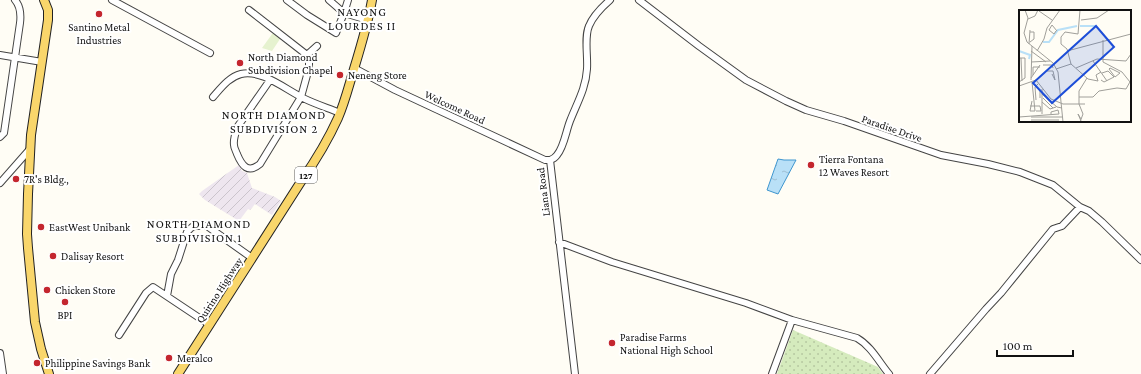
<svg xmlns="http://www.w3.org/2000/svg" width="1141" height="374" viewBox="0 0 1141 374" font-family="'Crimson Pro',serif">
  <style>
    .industrial { fill: url(#industrial-furrows) }
    .green { fill: url(#green-dots) }
    .pitch { fill: #e6f2cf }
    .water { fill: url(#water-ripples); stroke: #3f96cf }
    .lines { fill: none; stroke-linecap: round; stroke-linejoin: round }
    .minor-casing { stroke: #444; stroke-width: 8 }
    .major-casing { stroke: #222; stroke-width: 10 }
    .minor { stroke: #fff; stroke-width: 6 }
    .major { stroke: #f9d66b; stroke-width: 8 }
    .poi-dot { fill: #c4262e; stroke: #fff; stroke-width: 1.5 }
    .labels { text-anchor: middle; dominant-baseline: central; stroke-width: 4; stroke-linejoin: round; paint-order: stroke }
    .shield { fill: #fff; stroke: #585858; stroke-width: 1 }
    .shield-label { font-size: 10px; font-weight: bold; fill: #111 }
    .poi-label { font-size: 11px; fill: #111; stroke: #fff; text-anchor: start }
    .street-label { font-size: 11px; fill: #111; stroke: #fff }
    .neighbourhood-label { font-size: 12px; letter-spacing: 1px; fill: #111; stroke: #fff }
    .inset-river { fill: none; stroke: #b9e0f7; stroke-width: 2 }
    .inset-road { fill: none; stroke: #a09f9a; stroke-width: 1 }
    .view { fill: #1d4ed8; fill-opacity: 0.15; stroke: #1d4ed8; stroke-width: 2 }
    .inset-edge { fill: none; stroke: #111; stroke-width: 2 }
  </style>
  <defs>
    <pattern id="industrial-furrows" width="10" height="10" patternUnits="userSpaceOnUse"><rect width="10" height="10" fill="#eee6ef"/><path d="M-1 1l2-2M0 10L10 0M9 11l2-2" fill="none" stroke="#cbc4cc"/></pattern>
    <pattern id="green-dots" width="8" height="8" patternUnits="userSpaceOnUse"><rect width="8" height="8" fill="#d5ebbd"/><path d="M2 2h.1M6 6h.1" fill="none" stroke="#b6c8a1" stroke-width="1.8" stroke-linecap="round"/></pattern>
    <pattern id="water-ripples" width="26" height="14" patternUnits="userSpaceOnUse"><rect width="26" height="14" fill="#b9e0f7"/><path d="M2 4q2-2 4 0t4 0M15 11q2-2 4 0t4 0" fill="none" stroke="#9ebfd3"/></pattern>
  </defs>
  <rect width="100%" height="100%" fill="#fffdf5"/>
  <path class="industrial" d="M 239,165 L 242,171 L 247,173 L 252,188 L 275,197 L 281,201 L 272,215 L 255,204 L 250,210 L 248,209 L 239,221 L 205,200 L 199,194 L 202,191 Z"/>
  <path class="green" d="M 793,330 L 878,367 L 883,374 L 777,374 Z"/>
  <path class="pitch" d="M 275,30 L 282,36 L 272,51 L 262,48 Z"/>
  <path class="water" d="M 778,159 L 784,160 L 796,160 L 778,194 L 767,190 Z"/>
  <g class="lines">
    <g class="minor-casing">
      <path id="minor" d="M 112,0 L 210,53
        M 287,0 L 307,15 L 336,33 L 344,13 L 348,0
        M 329,0 L 344,13 L 368,20
        M 639,0 L 699,46 L 746,80 L 786,101 L 806,110 L 844,121 L 941,155 L 988,164 L 1020,172 L 1053,185 L 1080,207 L 1089,211 L 1102,222 L 1141,260
        M 249,10 L 307,55 L 309,61 L 309,68 L 301,97 L 260,164 C 248,174 242,166 237,154 C 236,151 234,148 234,145 C 233,138 236,132 238,126 L 270,80
        M 0,55 L 42,62
        M 307,55 L 317,46
        M 354,68 L 395,90 L 545,160 L 550,160
        M 213,97 C 221,88 229,77 241,74 C 261,69 285,89 303,98 C 315,104 328,108 340,113
        M 0,137 L 4,133 L 20,23 C 21,15 21,7 15,0
        M 550,160 L 575,374
        M 550,160 C 553,159 555,158 557,155 C 564,147 566,131 570,121 C 577,103 586,88 587,69 C 588,56 584,37 589,26 C 593,16 602,7 610,0
        M 0,183 L 30,149
        M 559,242 L 612,262 L 746,303 L 792,320 L 857,338 C 871,346 879,362 889,374
        M 167,296 L 171,274 L 178,260 L 187,232 L 192,227 L 195,226 L 207,226 L 252,258
        M 119,335 L 146,293 L 153,287 L 210,325
        M 0,353 L 3,374
        M 772,374 L 792,320
        M 930,374 L 986,309 L 1001,293 L 1053,229 L 1062,226 L 1080,207"/>
    </g>
    <g class="major-casing">
      <path id="major" d="M 44,0 L 48,10 L 48,20 L 31,135 L 28,194 L 27,234 L 28,248 L 35,322 L 41,349 L 49,374
        M 178,374 L 302,180 C 316,160 328,140 338,118 C 345,102 349,85 354,69 C 361,46 368,23 372,0"/>
    </g>
    <use href="#minor" class="minor"/>
    <use href="#major" class="major"/>
  </g>
  <g class="poi-dot">
    <circle cx="99" cy="14" r="4"/>
    <circle cx="240" cy="63" r="4"/>
    <circle cx="340" cy="75" r="4"/>
    <circle cx="811" cy="165" r="4"/>
    <circle cx="16" cy="179" r="4"/>
    <circle cx="41" cy="227" r="4"/>
    <circle cx="53" cy="256" r="4"/>
    <circle cx="47" cy="290" r="4"/>
    <circle cx="65" cy="302" r="4"/>
    <circle cx="612" cy="343" r="4"/>
    <circle cx="169" cy="358" r="4"/>
    <circle cx="37" cy="363" r="4"/>
  </g>
  <g class="labels">
    <rect class="shield" x="295" y="167" width="22" height="16" rx="3"/>
    <g class="shield-label">
      <text x="306" y="175">127</text>
    </g>
    <g class="poi-label">
      <text x="99" y="27" text-anchor="middle">Santino Metal<tspan x="99" dy="13">Industries</tspan></text>
      <text x="248" y="57">North Diamond<tspan x="248" dy="13">Subdivision Chapel</tspan></text>
      <text x="348" y="75">Neneng Store</text>
      <text x="819" y="159">Tierra Fontana<tspan x="819" dy="13">12 Waves Resort</tspan></text>
      <text x="24" y="179">7R's Bldg.,</text>
      <text x="49" y="227">EastWest Unibank</text>
      <text x="61" y="256">Dalisay Resort</text>
      <text x="55" y="290">Chicken Store</text>
      <text x="65" y="315" text-anchor="middle">BPI</text>
      <text x="620" y="337">Paradise Farms<tspan x="620" dy="13">National High School</tspan></text>
      <text x="177" y="358">Meralco</text>
      <text x="45" y="363">Philippine Savings Bank</text>
    </g>
    <g class="street-label">
      <text transform="translate(455 107) rotate(25)">Welcome Road</text>
      <text transform="translate(892 128) rotate(19)">Paradise Drive</text>
      <text transform="translate(543 192) rotate(-97)">Liana Road</text>
      <text transform="translate(219 290) rotate(-57)">Quirino Highway</text>
    </g>
    <g class="neighbourhood-label">
      <text x="362" y="12">NAYONG<tspan x="362" dy="14">LOURDES II</tspan></text>
      <text x="274" y="115">NORTH DIAMOND<tspan x="274" dy="14">SUBDIVISION 2</tspan></text>
      <text x="199" y="224">NORTH DIAMOND<tspan x="199" dy="14">SUBDIVISION 1</tspan></text>
    </g>
  </g>
  <g transform="translate(1019 10)">
    <rect width="112" height="112" fill="#fffdf5"/>
    <path class="inset-river" d="M 61,16 L 76,16M 24,32 L 30,32 L 39,20 L 58,16M 0,41 L 11,45 L 10,49"/>
    <path class="inset-road" d="M 6,0 L 9,8 L 5,23 L 8,32 L 34,53 L 39,62 L 44,112M 61,0 L 59,24 L 46,22 L 42,27 L 42,34 L 48,39 L 52,54 L 69,69 L 79,71M 20,1 L 33,10M 9,9 L 16,6 L 19,0M 62,10 L 78,8 L 90,0M 37,21 L 35,24 L 30,20 L 33,15 L 38,21M 11,22 L 15,22 L 15,29 L 11,32M 84,30 L 84,52 L 103,62 L 111,72M 10,34 L 11,20M 12,41 L 27,52M 18,41 L 25,29 L 28,18 L 41,0M 48,41 L 112,24M 0,48 L 6,48 L 6,68 L 0,72M 2,48 L 3,71M 74,51 L 88,71M 12,52 L 31,51M 24,55 L 33,55 L 34,58M 57,58 L 78,49 L 107,51 L 112,44M 37,59 L 52,54M 90,59 L 91,58 L 101,63 L 96,67 ZM 28,61 L 34,61 L 36,70 L 33,64M 14,65 L 14,57 L 21,57M 12,68 L 21,55M 12,70 L 13,36M 82,70 L 85,72 L 95,67 L 89,61 L 83,63M 79,71 L 77,65 L 82,62M 13,72 L 16,101 L 11,101 L 13,91M 13,72 L 21,80 L 21,88M 0,76 L 17,70 L 32,89 L 44,94M 23,79 L 23,104M 23,84 L 38,97 L 43,98M 60,87 L 74,87 L 80,81 L 98,78 L 107,79 L 112,70M 24,88 L 34,98M 17,90 L 16,77 L 19,74M 23,92 L 31,99 L 37,97M 44,94 L 66,94M 11,96 L 21,96 L 22,101 L 17,101M 32,104 L 32,102 L 39,100 L 40,104M 0,107 L 40,104M 12,107 L 44,107M 12,110 L 40,110M 62,111 L 59,104 L 62,109M 61,112 L 64,104 L 60,94 L 60,81 L 68,68"/>
    <path class="view" d="M 77,16 L 95,37 L 33,93 L 14,73 Z"/>
    <rect width="112" height="112" class="inset-edge"/>
  </g>
  <path d="M997 350v6h76v-6" fill="none" stroke="#111111" stroke-width="2"/>
  <text x="1003" y="350" font-size="12" fill="#111111" stroke="#ffffff" stroke-width="3" paint-order="stroke">100 m</text>
</svg>
